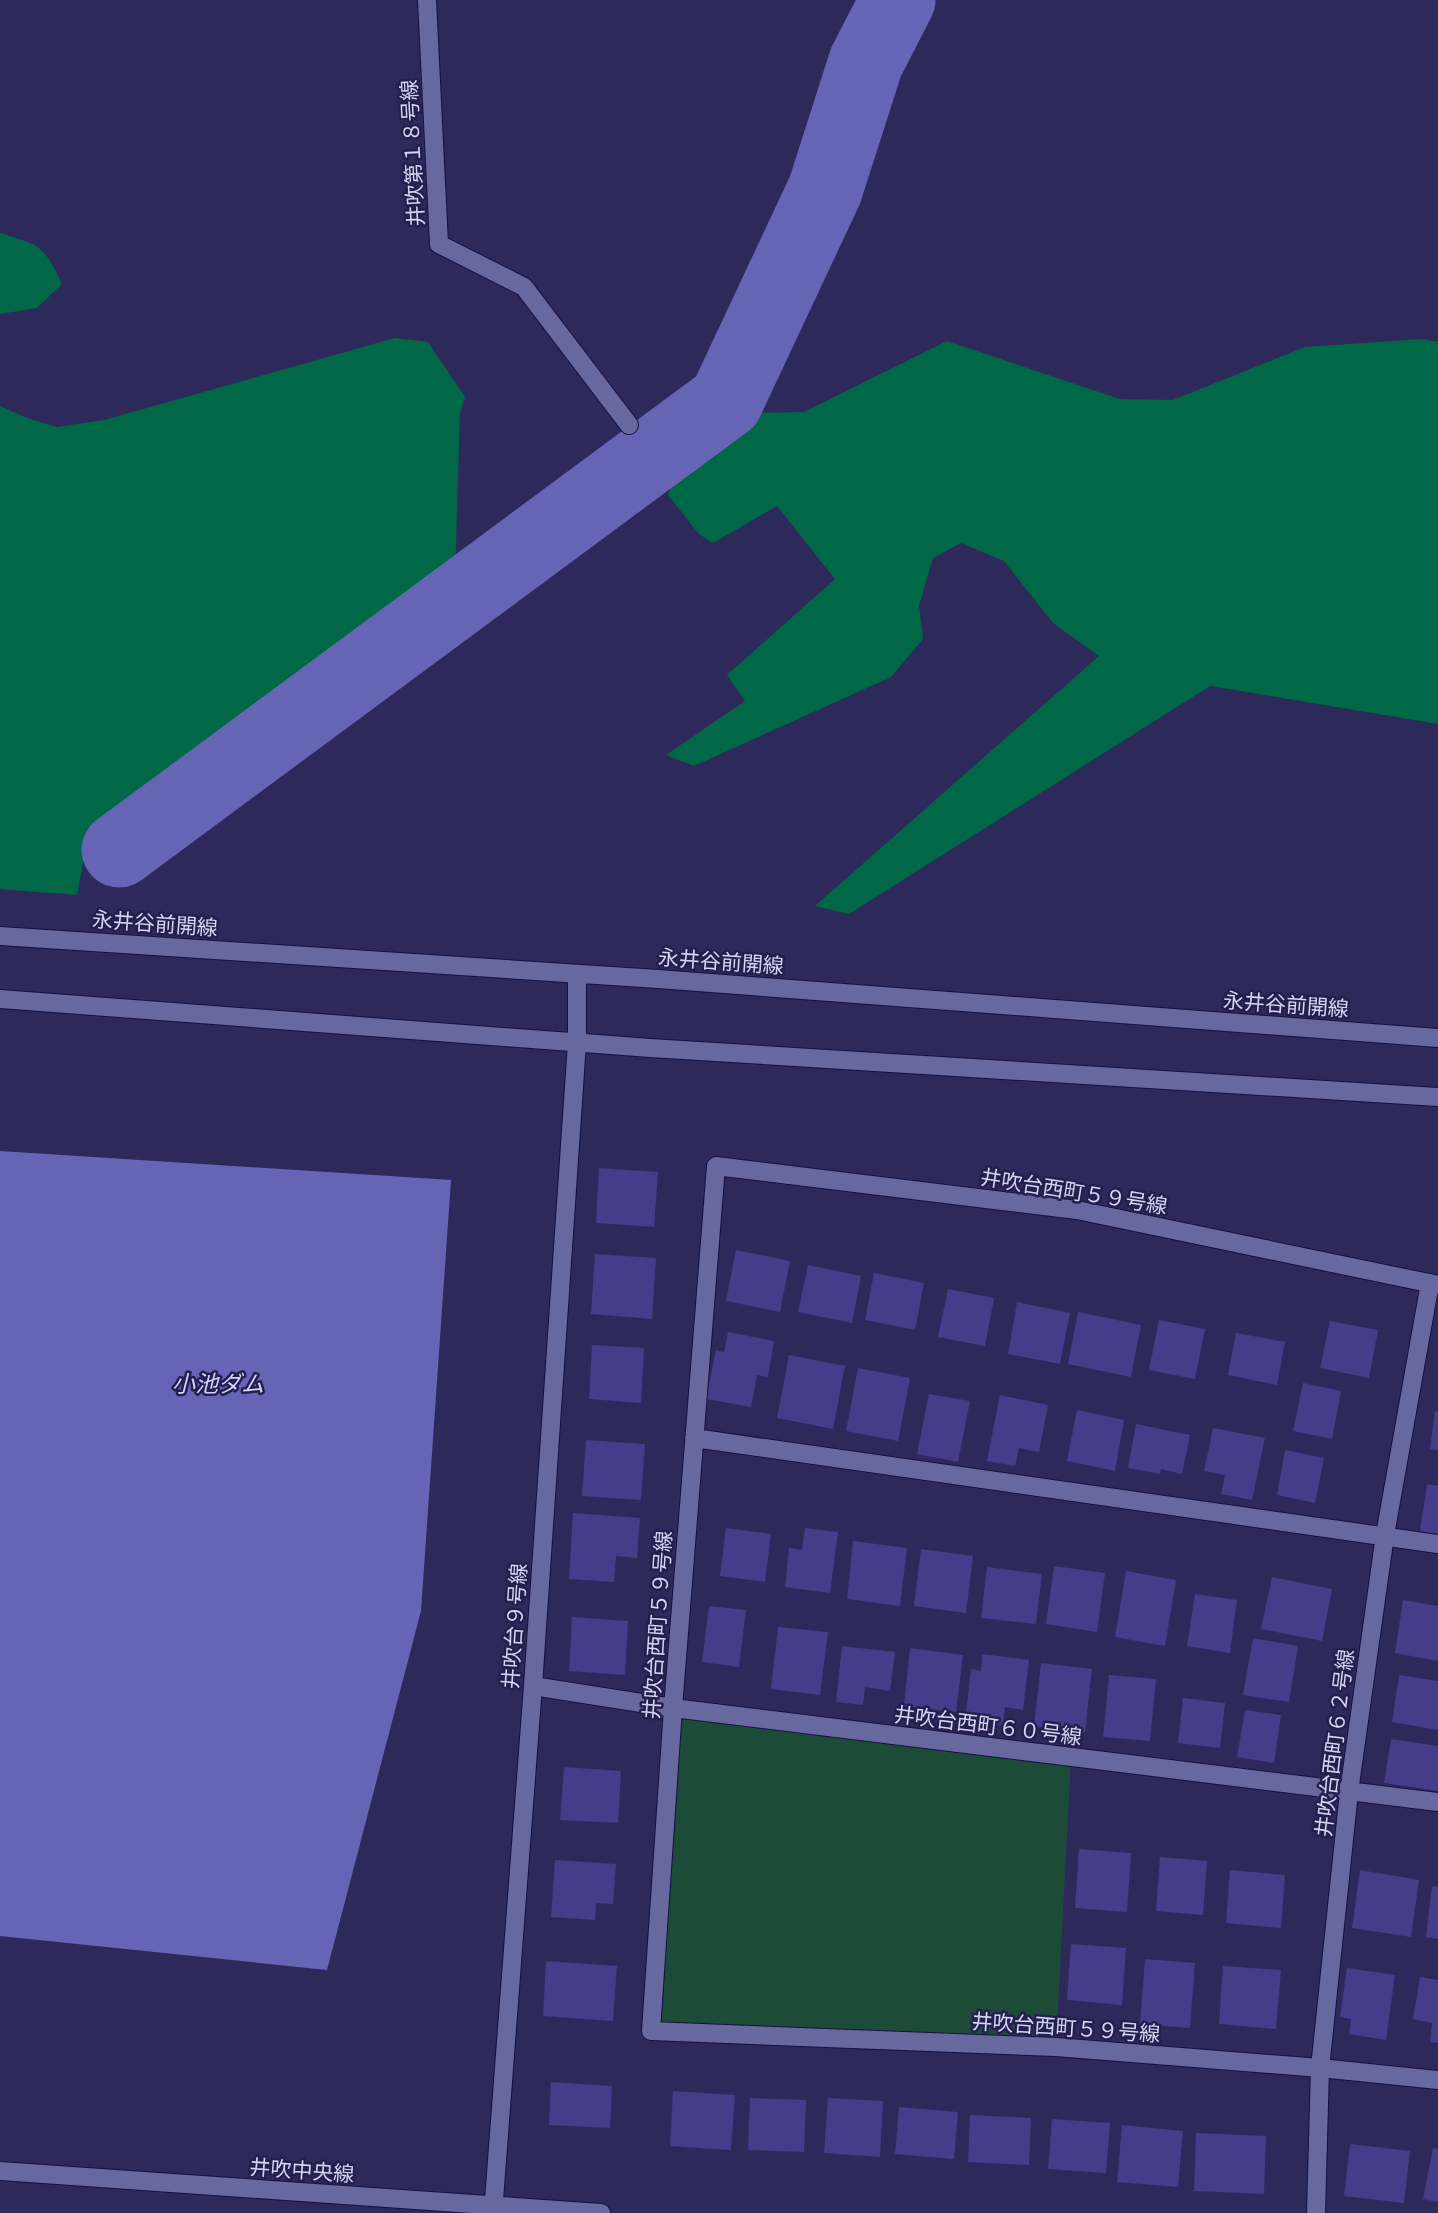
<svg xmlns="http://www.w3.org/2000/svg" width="1438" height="2213" viewBox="0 0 1438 2213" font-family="'Asap Condensed','Noto Sans JP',sans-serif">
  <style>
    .green { fill: #1c4c38 }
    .forest { fill: #006847 }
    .water { fill: #6664b5 }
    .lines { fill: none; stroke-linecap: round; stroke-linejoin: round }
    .river { stroke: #6664b5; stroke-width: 75 }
    .building { fill: #433d8a }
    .minor-casing { stroke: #16103f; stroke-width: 20 }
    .tertiary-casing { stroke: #16103f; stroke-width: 20 }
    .minor { stroke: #67689e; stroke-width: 18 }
    .tertiary { stroke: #67689e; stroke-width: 18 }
    .labels { text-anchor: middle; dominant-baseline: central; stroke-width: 5; stroke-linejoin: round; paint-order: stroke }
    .street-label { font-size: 21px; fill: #d2d4f3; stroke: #23204f }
    .water-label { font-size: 23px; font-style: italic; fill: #cfd2fe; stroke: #23204f }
  </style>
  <rect width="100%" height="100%" fill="#2d2a5b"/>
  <path class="green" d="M 673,1708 L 1071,1758 L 1056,2047 L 651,2031 Z"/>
  <path class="forest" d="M 0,233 C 41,246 43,244 62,284 L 37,308 L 0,314 Z
    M 395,338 L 428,342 L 465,397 L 460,413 L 455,578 L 86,848 L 77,895 L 0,889 L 0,406 L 27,418 L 57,427 L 104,420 Z
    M 1422,339 L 1438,342 L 1438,724 L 1210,686 L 849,914 L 815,906 L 1099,656 L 1053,623 L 1004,561 L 961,543 L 933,558 L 919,606 L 923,639 L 891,677 L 694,766 L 666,755 L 745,701 L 727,675 L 835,579 L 777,506 L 713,543 L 699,534 L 668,495 L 680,467 L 740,413 L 804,412 L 947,341 L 1120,399 L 1173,400 L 1305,347 Z"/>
  <path class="water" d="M 0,1151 L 451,1180 L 421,1611 L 327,1970 L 0,1936 Z"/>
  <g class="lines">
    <path class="river" d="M 119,850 L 726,401 L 825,190 L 866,62 L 898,0"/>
  </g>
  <path class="building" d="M 599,1168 L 658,1172 L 654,1227 L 596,1223 Z
    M 736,1250 L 790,1261 L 780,1312 L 726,1301 Z
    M 595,1254 L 656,1258 L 652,1319 L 591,1314 Z
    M 808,1265 L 861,1276 L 852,1323 L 798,1312 Z
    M 874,1273 L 924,1283 L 915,1330 L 865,1320 Z
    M 948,1289 L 994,1298 L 985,1346 L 938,1337 Z
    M 1017,1302 L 1070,1313 L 1060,1364 L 1008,1354 Z
    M 1078,1312 L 1141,1325 L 1131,1377 L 1068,1364 Z
    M 1159,1320 L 1205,1329 L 1195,1379 L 1149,1370 Z
    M 1330,1321 L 1378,1330 L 1369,1378 L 1320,1368 Z
    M 728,1332 L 774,1341 L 768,1377 L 757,1375 L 751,1407 L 706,1399 L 716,1350 L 724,1352 Z
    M 1236,1333 L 1285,1342 L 1277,1385 L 1228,1375 Z
    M 592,1345 L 644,1348 L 641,1403 L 589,1399 Z
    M 789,1355 L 845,1366 L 833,1429 L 777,1418 Z
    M 858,1368 L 910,1378 L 898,1441 L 846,1431 Z
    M 1303,1383 L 1341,1391 L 1332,1439 L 1293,1431 Z
    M 929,1394 L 970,1401 L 958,1462 L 917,1454 Z
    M 1000,1395 L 1048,1405 L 1039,1452 L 1019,1448 L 1015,1466 L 987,1461 Z
    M 1077,1410 L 1124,1420 L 1115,1471 L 1067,1461 Z
    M 1435,1411 L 1438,1412 L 1438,1450 L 1430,1449 Z
    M 1136,1424 L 1190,1435 L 1182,1474 L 1161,1469 L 1160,1474 L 1128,1468 Z
    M 1213,1428 L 1265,1438 L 1252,1500 L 1221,1494 L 1225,1475 L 1204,1471 Z
    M 586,1440 L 645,1444 L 641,1500 L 582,1496 Z
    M 1285,1450 L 1324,1458 L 1315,1503 L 1277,1495 Z
    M 1427,1484 L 1438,1486 L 1438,1534 L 1420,1531 Z
    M 573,1513 L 640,1518 L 637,1558 L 616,1556 L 614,1582 L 569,1579 Z
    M 726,1528 L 771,1534 L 765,1582 L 720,1576 Z
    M 805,1528 L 838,1532 L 830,1593 L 785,1587 L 789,1548 L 802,1550 Z
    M 853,1541 L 907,1548 L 900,1606 L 847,1599 Z
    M 921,1549 L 973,1556 L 966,1613 L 914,1606 Z
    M 1054,1566 L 1105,1573 L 1097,1632 L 1046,1624 Z
    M 987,1567 L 1042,1574 L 1036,1624 L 981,1618 Z
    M 1126,1571 L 1176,1580 L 1165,1646 L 1115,1637 Z
    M 1272,1577 L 1332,1589 L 1322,1641 L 1261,1629 Z
    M 1195,1594 L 1237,1600 L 1230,1653 L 1187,1646 Z
    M 1403,1600 L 1438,1606 L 1438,1661 L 1395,1653 Z
    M 709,1606 L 746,1610 L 739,1667 L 702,1662 Z
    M 572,1617 L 628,1621 L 625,1675 L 569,1671 Z
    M 778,1627 L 828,1632 L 820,1695 L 771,1689 Z
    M 1253,1638 L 1298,1646 L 1289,1702 L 1243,1695 Z
    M 842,1646 L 895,1652 L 890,1691 L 865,1687 L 863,1705 L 836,1702 Z
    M 910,1648 L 963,1655 L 956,1712 L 904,1706 Z
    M 982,1654 L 1029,1660 L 1023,1710 L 1005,1707 L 1003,1725 L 965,1721 L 971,1669 L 981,1671 Z
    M 1041,1663 L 1092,1669 L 1085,1732 L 1034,1726 Z
    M 1109,1675 L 1156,1679 L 1150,1741 L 1103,1737 Z
    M 1399,1675 L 1438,1681 L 1438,1730 L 1392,1722 Z
    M 1183,1698 L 1225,1703 L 1220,1748 L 1178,1743 Z
    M 1245,1710 L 1281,1715 L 1274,1763 L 1237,1757 Z
    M 1391,1739 L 1438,1746 L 1438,1791 L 1384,1783 Z
    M 564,1767 L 621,1771 L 618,1823 L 560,1820 Z
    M 1079,1849 L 1131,1853 L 1127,1912 L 1075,1908 Z
    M 1160,1857 L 1207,1861 L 1203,1915 L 1156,1911 Z
    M 555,1860 L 616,1864 L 613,1904 L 596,1903 L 595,1920 L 551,1917 Z
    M 1230,1870 L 1285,1875 L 1281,1928 L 1226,1923 Z
    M 1360,1870 L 1419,1880 L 1411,1937 L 1352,1928 Z
    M 1432,1886 L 1438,1887 L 1438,1939 L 1426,1937 Z
    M 1071,1944 L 1126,1948 L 1122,2005 L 1067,2000 Z
    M 1145,1959 L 1195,1963 L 1190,2028 L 1140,2024 Z
    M 546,1961 L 617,1966 L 613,2021 L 543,2016 Z
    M 1223,1966 L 1281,1970 L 1276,2029 L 1219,2024 Z
    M 1347,1968 L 1395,1975 L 1386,2040 L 1349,2034 L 1351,2019 L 1340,2017 Z
    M 1420,1977 L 1438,1980 L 1438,2043 L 1430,2042 L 1432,2023 L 1413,2019 Z
    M 551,2082 L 612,2086 L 610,2128 L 549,2125 Z
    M 673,2091 L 735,2095 L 731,2150 L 670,2146 Z
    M 750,2098 L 806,2100 L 804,2152 L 748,2150 Z
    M 828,2098 L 883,2101 L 880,2157 L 824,2153 Z
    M 899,2107 L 958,2112 L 954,2159 L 895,2154 Z
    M 970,2115 L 1031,2118 L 1029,2165 L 968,2162 Z
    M 1052,2119 L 1110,2123 L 1106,2173 L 1048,2169 Z
    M 1122,2125 L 1183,2131 L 1178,2187 L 1117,2182 Z
    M 1196,2133 L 1266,2136 L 1264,2194 L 1194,2191 Z
    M 1350,2144 L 1410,2151 L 1404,2203 L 1344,2196 Z
    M 1433,2148 L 1438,2149 L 1438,2202 L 1423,2199 Z"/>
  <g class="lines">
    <g class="minor-casing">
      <path id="minor" d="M 427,0 L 439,244 L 524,287 L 629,425
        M 1438,1285 L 1077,1210 L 716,1166 L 673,1708 L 651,2031 L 1056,2047 L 1320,2068 L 1438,2080
        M 694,1438 L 1438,1544
        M 533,1686 L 673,1708 L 1438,1802
        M 1316,2213 L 1320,2068 L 1349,1792 L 1385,1535 L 1430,1283"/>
    </g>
    <g class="tertiary-casing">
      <path id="tertiary" d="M 0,936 L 658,979 L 1438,1038
        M 0,999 L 650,1048 L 1438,1097
        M 0,2171 L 601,2213
        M 493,2213 L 533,1686 L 577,1043 L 577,974"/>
    </g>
    <use href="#minor" class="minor"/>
    <use href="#tertiary" class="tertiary"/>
  </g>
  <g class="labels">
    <g class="street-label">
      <text transform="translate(412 153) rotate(-93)">井吹第１８号線</text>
      <text transform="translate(155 923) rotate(4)">永井谷前開線</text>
      <text transform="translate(721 961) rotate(4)">永井谷前開線</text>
      <text transform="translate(1286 1004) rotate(4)">永井谷前開線</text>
      <text transform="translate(1074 1191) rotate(9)">井吹台西町５９号線</text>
      <text transform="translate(657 1625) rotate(-86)">井吹台西町５９号線</text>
      <text transform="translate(514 1626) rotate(-86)">井吹台９号線</text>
      <text transform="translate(988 1725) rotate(7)">井吹台西町６０号線</text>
      <text transform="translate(1334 1743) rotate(-83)">井吹台西町６２号線</text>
      <text transform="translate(1066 2027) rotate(4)">井吹台西町５９号線</text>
      <text transform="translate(302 2170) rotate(4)">井吹中央線</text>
    </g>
    <g class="water-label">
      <text x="218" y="1384">小池ダム</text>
    </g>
  </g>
</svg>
